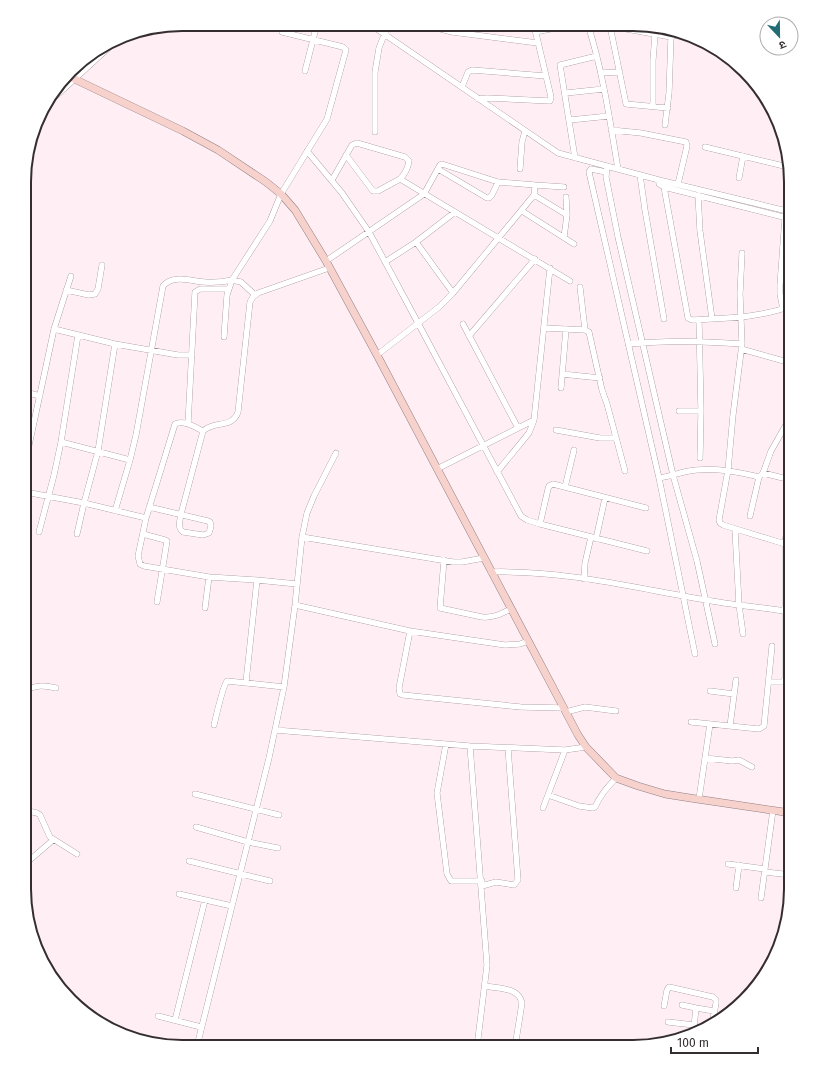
<svg xmlns="http://www.w3.org/2000/svg" width="815" height="1071" viewBox="0 0 815 1071" font-family="'Fira Sans','Noto Sans Devanagari',sans-serif">
  <style>
    .water { fill: #c1b3e8 }
    .lines { fill: none; stroke-linecap: round; stroke-linejoin: round }
    .street-casing { stroke: #908185; stroke-width: 6 }
    .secondary-casing { stroke: #908185; stroke-width: 8 }
    .street { stroke: #fff; stroke-width: 5.5 }
    .secondary { stroke: #f7d1cc; stroke-width: 7 }
    .rim { fill: none; stroke: #342e30; stroke-width: 2 }
  </style>
  <rect width="100%" height="100%" fill="#ffeef3"/>
  <path class="water" d="M 758,984 L 737,1008 L 729,1014 L 729,1008 Z"/>
  <g class="lines">
    <g class="street-casing">
      <path id="street" d="M 371,25 L 558,153 L 659,180 L 791,212
        M 425,25 L 452,32 L 538,43
        M 588,25 C 603,72 610,121 618,169
        M 609,26 L 671,37 L 677,35 L 680,32
        M 610,26 L 626,104 L 668,108
        M 535,32 L 571,25
        M 305,71 L 317,24
        M 601,73 L 620,72
        M 462,87 L 468,72 L 472,70 L 546,76
        M 566,93 L 604,89
        M 478,99 L 487,98 L 550,101 L 551,97 L 534,25
        M 653,106 L 653,60 L 655,35
        M 44,107 L 115,42
        M 570,120 L 609,116
        M 665,125 L 669,93 L 671,37
        M 611,130 L 641,133 L 686,142 L 687,146 L 678,184
        M 375,132 L 375,72 L 379,48 L 388,25
        M 705,147 L 788,167
        M 307,151 L 342,193 L 369,232 L 418,323 L 521,516 L 527,520 L 540,524 L 647,551
        M 346,155 L 373,191 L 378,191 L 400,179
        M 575,158 L 560,65 L 597,56
        M 607,166 L 606,177 L 618,237 L 673,475 L 697,561 L 715,644
        M 438,169 L 487,198 L 489,198 L 492,195 L 498,182
        M 520,169 L 522,142 L 525,131
        M 606,172 L 591,169 L 589,172 L 659,478 L 695,654
        M 640,175 L 645,210 L 664,319
        M 739,178 L 743,156
        M 332,180 L 352,145 L 357,143 L 405,157 L 409,161 C 408,168 405,174 400,179 L 570,281
        M 659,180 L 659,184 L 664,187 L 791,219
        M 664,187 L 688,318 L 692,320 C 726,318 759,318 791,306
        M 534,195 L 567,215
        M 698,195 L 700,231 L 712,319
        M 522,211 L 574,244
        M 564,237 L 567,215 L 566,197
        M 416,242 L 453,293
        M 742,253 L 740,294 L 742,344 L 733,415 L 728,470 L 719,520 L 720,523 L 723,525 L 785,544 L 791,547
        M 326,261 L 424,194 L 440,165 L 442,164 L 498,182 L 535,185
        M 385,262 L 416,242 L 455,212
        M 25,270 L 28,272
        M 580,287 L 585,330
        M 66,290 L 89,295 L 95,294 L 98,289 L 102,265
        M 783,309 L 780,294 L 780,285 L 785,218
        M 699,320 L 701,411 L 700,458
        M 463,324 L 518,428
        M 544,328 L 585,330 L 589,332 L 602,390 L 607,404 L 625,471
        M 54,329 L 115,344 L 178,355 L 192,355
        M 469,336 L 535,259
        M 224,337 L 227,295 L 232,280 L 241,282 L 255,295
        M 628,344 C 666,340 704,341 742,344
        M 741,349 L 791,363
        M 377,355 L 439,307 L 453,293 L 534,195 L 535,185 L 564,187
        M 562,374 L 600,378
        M 561,388 L 566,329
        M 25,392 L 40,396
        M 679,411 L 701,411
        M 188,424 L 195,292 L 200,289 L 228,289
        M 556,430 L 600,438 L 616,438
        M 61,442 L 130,460 L 136,435 L 163,286 C 173,274 191,281 204,282 C 214,283 223,282 232,280 L 270,221 L 281,194 L 327,119 L 346,50 L 343,47 L 282,32
        M 25,464 L 54,329 L 71,276
        M 437,469 L 534,420 L 550,268
        M 497,472 L 529,433 L 534,420
        M 763,473 L 791,480
        M 659,478 C 672,476 684,471 696,470 C 718,468 738,472 759,477 L 763,473 L 771,451 L 791,416
        M 565,487 L 574,450
        M 25,492 L 84,503 L 98,451 L 115,344
        M 149,507 L 208,521 L 210,522 L 211,526 L 209,533 L 203,535 L 183,532 C 177,527 180,521 181,514 L 203,431 C 215,420 232,429 238,412 L 250,302 L 253,297 L 258,293 L 329,268
        M 115,511 L 130,460
        M 750,516 L 759,477
        M 146,518 L 175,424 C 185,420 195,427 203,431
        M 540,524 L 548,489 L 549,486 L 553,484 L 646,508
        M 735,529 L 739,605 L 743,634
        M 39,532 L 54,475 L 61,442 L 78,335
        M 77,534 L 84,503 L 146,518 L 138,556 L 140,564 L 144,566 L 209,577 L 257,580 L 297,584
        M 143,534 L 165,540 L 167,541 L 157,602
        M 302,537 L 453,562 L 462,562 L 484,558
        M 596,539 L 605,498
        M 444,560 L 440,608 L 482,617 C 493,618 501,614 511,609
        M 491,572 C 564,570 635,588 706,600 C 732,605 759,607 785,611
        M 584,579 L 585,563 L 591,537
        M 295,605 L 410,631 L 505,645 L 520,644 L 528,641
        M 205,608 L 209,577
        M 410,631 L 399,688 L 400,694 L 403,695 L 521,707 L 563,708
        M 246,682 L 257,580
        M 770,682 L 783,682 L 785,678 L 785,544 L 791,492
        M 24,691 C 36,685 44,685 56,688
        M 710,691 L 734,694
        M 566,712 L 585,707 L 616,711
        M 691,722 L 759,729 L 764,726 L 772,646
        M 214,725 C 216,717 223,685 227,681 L 284,687
        M 730,726 L 736,680
        M 275,730 L 470,746 L 565,750 L 586,747
        M 446,744 L 437,793 L 447,874 L 451,881 L 482,881
        M 470,746 L 487,965 L 477,1047
        M 705,758 L 732,761 L 739,760 L 752,767
        M 195,794 L 279,815
        M 548,795 L 579,806 L 593,808 L 595,807 C 601,794 607,788 616,778
        M 699,799 L 710,724
        M 543,808 L 565,750
        M 24,810 L 37,813 L 40,815 L 50,837 L 77,854
        M 196,827 L 248,842 L 278,848
        M 189,861 L 270,881
        M 728,864 L 765,869
        M 24,865 L 53,840
        M 765,872 L 791,875
        M 482,886 L 496,882 L 514,885 L 518,880 L 508,748
        M 736,888 L 739,865
        M 179,894 L 232,906
        M 761,898 L 773,810
        M 783,926 L 791,895
        M 486,986 C 499,989 519,987 522,1003 L 515,1047
        M 682,1005 L 696,1008 L 714,1011
        M 664,1006 L 667,990 L 669,987 L 713,997 L 716,1000 L 716,1003 L 712,1025
        M 696,1008 L 694,1027 L 697,1030 L 704,1030
        M 158,1016 L 201,1027
        M 175,1020 L 205,900
        M 668,1022 L 694,1025
        M 197,1046 L 269,758 L 284,687 L 295,605 L 302,537 L 307,513 L 314,496 L 336,453"/>
    </g>
    <g class="secondary-casing">
      <path id="secondary" d="M 68,76 L 183,131 L 218,150 L 266,182 L 281,194 L 295,210 L 326,261 L 377,355 L 578,735 L 586,747 L 616,778 L 638,786 L 665,794 L 690,798 L 791,813"/>
    </g>
    <use href="#street" class="street"/>
    <use href="#secondary" class="secondary"/>
  </g>
  <path d="M0 0H815V1071H0ZM182 31H633A151 151 0 0 1 784 182V889A151 151 0 0 1 633 1040H182A151 151 0 0 1 31 889V182A151 151 0 0 1 182 31Z" fill="#fff" fill-rule="evenodd"/>
  <path class="rim" d="M182 31H633A151 151 0 0 1 784 182V889A151 151 0 0 1 633 1040H182A151 151 0 0 1 31 889V182A151 151 0 0 1 182 31Z"/>
  <g transform="translate(779 36) rotate(158)"><circle r="19" fill="#ffffff" stroke="#aeabac"/>
  <path d="M0-3L7 15L0 10L-7 15Z" fill="#226d75"/>
  <text y="-6" font-size="11" font-weight="bold" text-anchor="middle" fill="#342e30">उ</text>
  </g>
  <path d="M671 1047v6h87v-6" fill="none" stroke="#342e30" stroke-width="2"/>
  <text x="677" y="1047" font-size="12" fill="#342e30" stroke="#ffffff" stroke-width="3" paint-order="stroke">100 m</text>
</svg>
